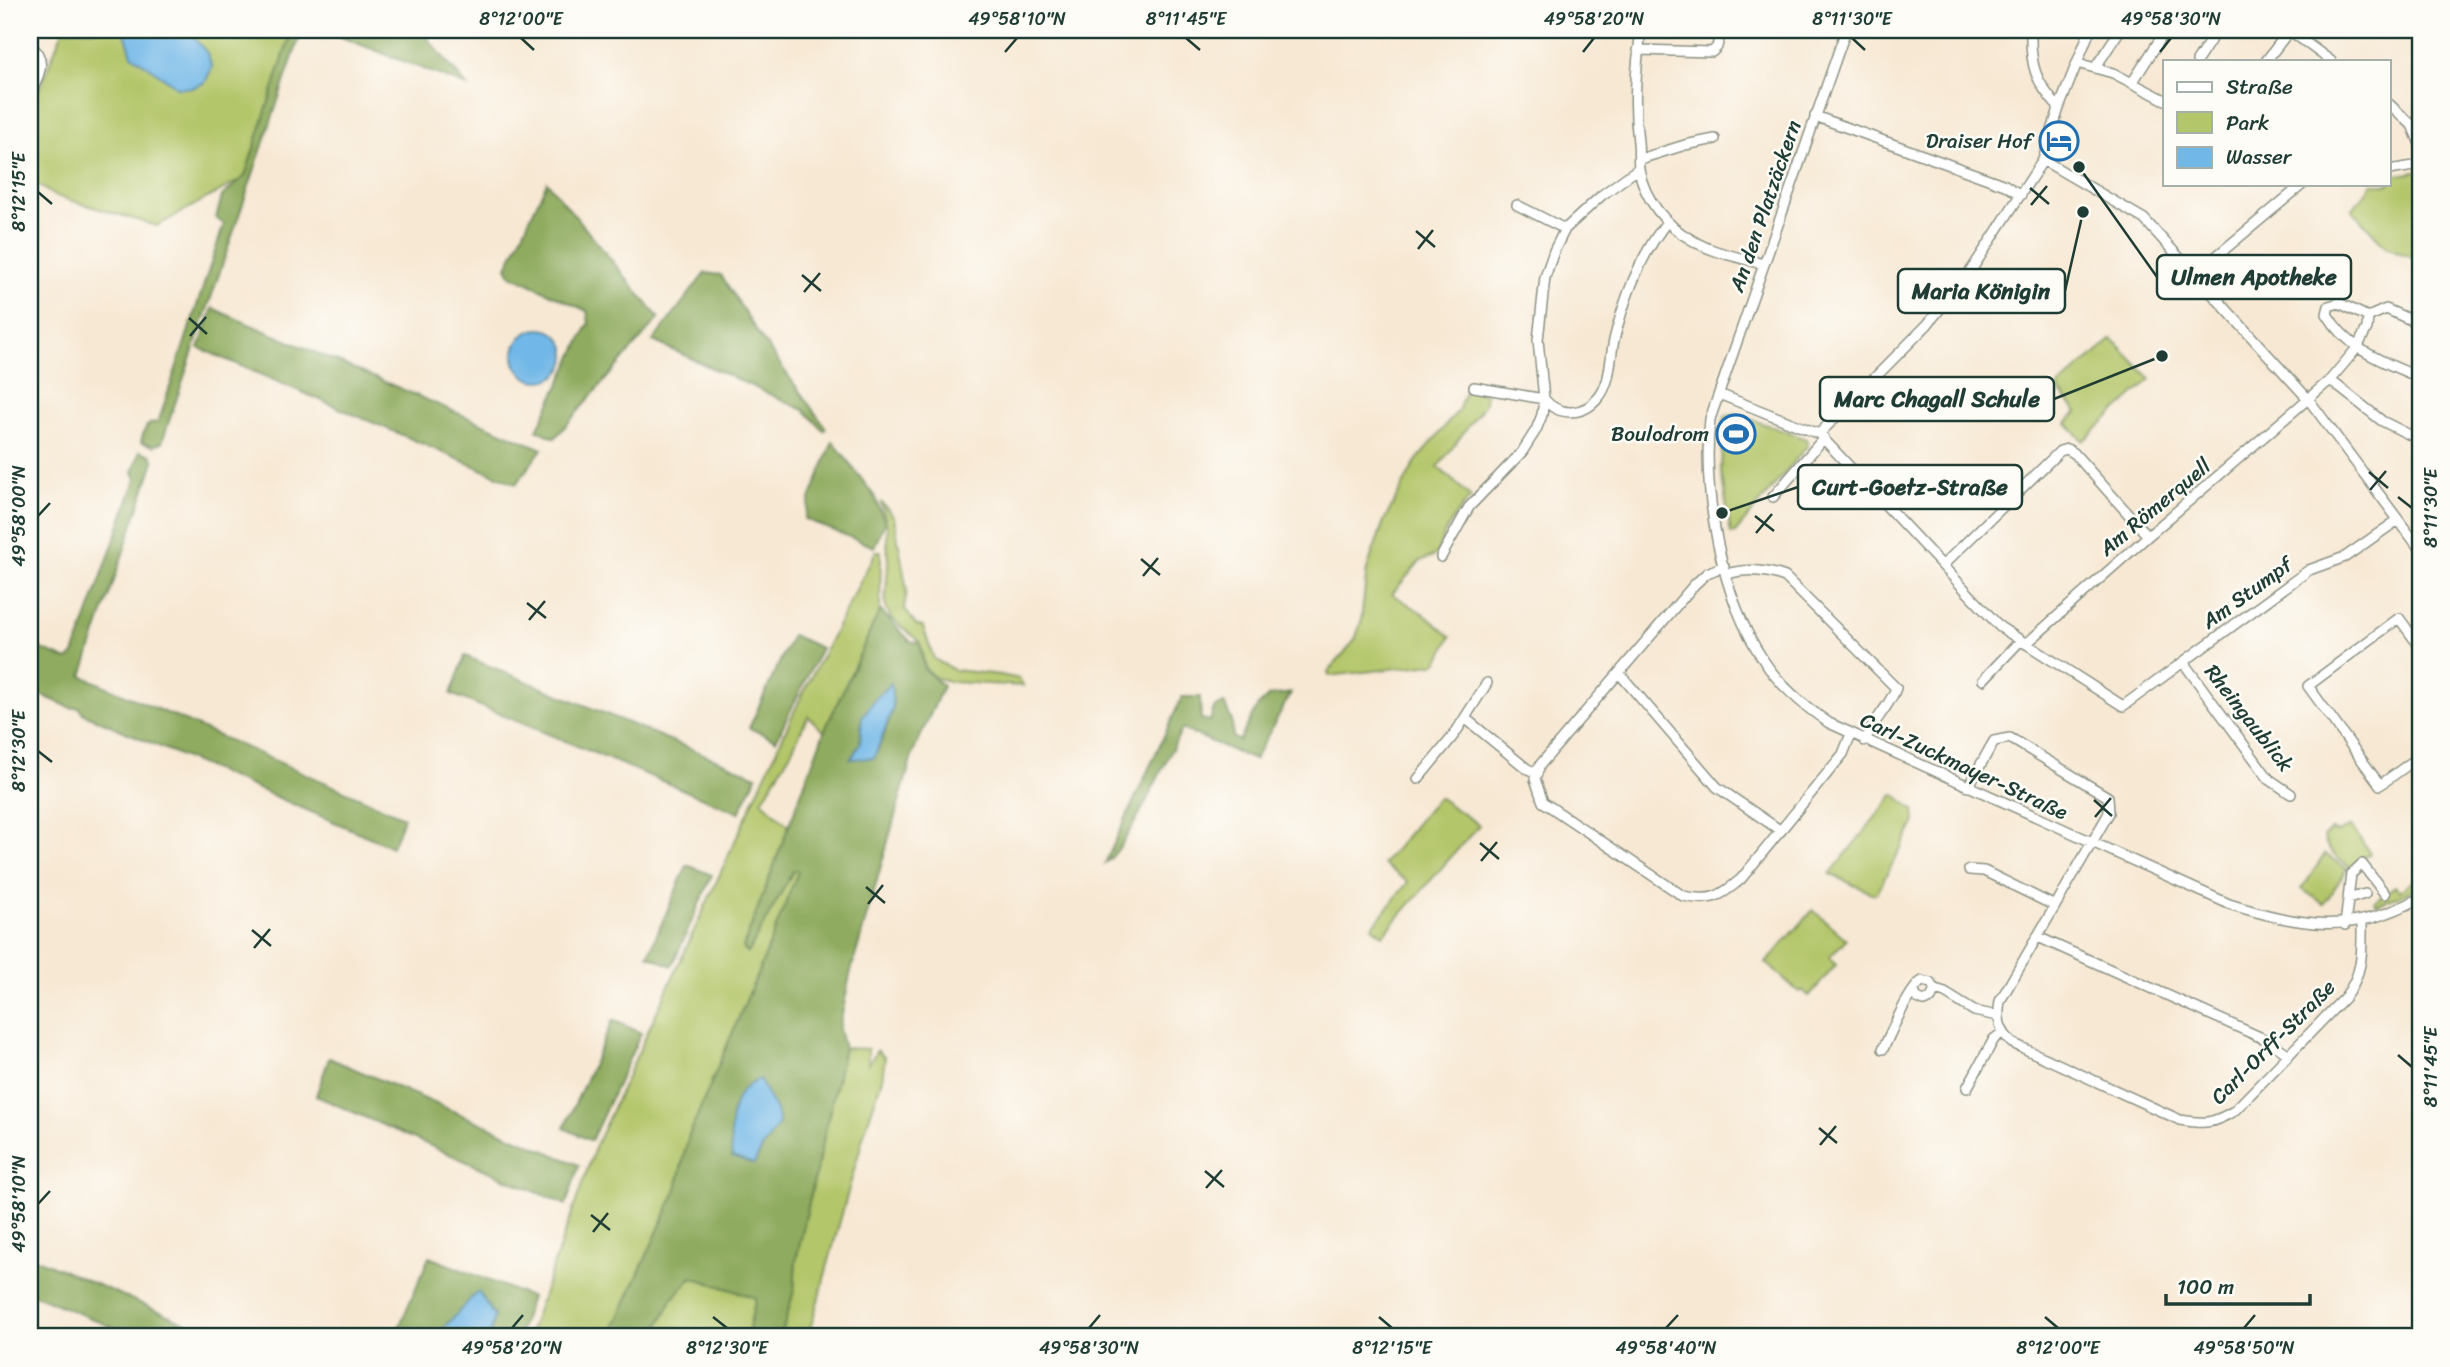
<svg xmlns="http://www.w3.org/2000/svg" width="2450" height="1367" viewBox="0 0 2450 1367" font-family="Sriracha,sans-serif">
  <style>
    .green { fill: #b4c66a; stroke: #6a824f; stroke-width: 2 }
    .forest { fill: #8fab5e; stroke: #577449; stroke-width: 2; fill-rule: evenodd }
    .water { fill: #71b7e7; stroke: #487a8e; stroke-width: 2 }
    .lines { fill: none; stroke-linecap: round; stroke-linejoin: round }
    .street-casing { stroke: #8b9284; stroke-width: 12 }
    .street { stroke: #fff; stroke-width: 9 }
    .ticks { fill: none; stroke: #1f3d34; stroke-width: 2.5 }
    .labels { text-anchor: middle; dominant-baseline: central; stroke-width: 5; stroke-linejoin: round; paint-order: stroke }
    .poi-label { font-size: 21px; fill: #1f3d34; stroke: #fdfcf7; text-anchor: end }
    .street-label { font-size: 21px; fill: #1f3d34; stroke: #fdfcf7 }
    .leader { fill: none; stroke: #1f3d34; stroke-width: 2.5 }
    .callout-dot { fill: #1f3d34; stroke: #fdfcf7; stroke-width: 2.5 }
    .callout { fill: #fdfcf7; stroke: #1f3d34; stroke-width: 2.5 }
    .callout-label { font-size: 23px; text-anchor: middle; font-weight: bold; fill: #1f3d34 }
    .neatline { fill: none; stroke: #1f3d34; stroke-width: 2.5 }
    .ticks-label { font-size: 18px; text-anchor: middle; fill: #1f3d34 }
  </style>
  <rect width="100%" height="100%" fill="#fdfcf7"/>
  <filter id="ink" filterUnits="userSpaceOnUse"><feTurbulence type="fractalNoise" baseFrequency=".0143" numOctaves="2"/><feDisplacementMap in="SourceGraphic" scale="14" xChannelSelector="R" yChannelSelector="G"/><feConvolveMatrix kernelMatrix="1 2 1 2 8 2 1 2 1" color-interpolation-filters="sRGB"/></filter>
  <filter id="wash" filterUnits="userSpaceOnUse"><feTurbulence type="fractalNoise" baseFrequency=".00686" numOctaves="4" result="noise"/><feDisplacementMap in="SourceGraphic" scale="28" xChannelSelector="R" yChannelSelector="G"/><feGaussianBlur stdDeviation="1.57" result="paint"/><feColorMatrix in="noise" values="0 0 0 0 0 0 0 0 0 0 0 0 0 0 0 0 0 1.4 0 .05"/><feComposite in="paint" operator="in"/></filter>
  <g filter="url(#wash)">
    <rect width="100%" height="100%" fill="#f7e8d3"/>
    <path class="green" d="M 63,30 L 292,30 L 245,177 L 157,226 L 53,195 L 30,179 L 30,112 Z
      M 2420,171 L 2420,261 L 2386,247 L 2352,210 L 2372,184 L 2389,184 L 2389,177 Z
      M 2112,339 L 2151,379 L 2083,441 L 2067,423 L 2077,412 L 2057,388 Z
      M 1466,389 L 1486,393 L 1485,404 L 1438,467 L 1471,497 C 1455,514 1443,532 1436,555 L 1420,561 L 1392,594 L 1424,614 L 1451,637 C 1444,646 1443,659 1434,664 L 1329,676 L 1328,672 L 1355,640 L 1361,622 L 1367,569 L 1384,521 L 1416,461 L 1458,411 Z
      M 1734,413 L 1806,439 L 1808,445 L 1735,533 L 1731,534 L 1721,471 L 1723,423 L 1725,417 Z
      M 881,502 L 894,517 L 907,591 L 904,608 L 916,625 L 923,627 L 934,659 L 954,670 L 1001,675 L 1020,679 L 1023,686 L 952,682 L 934,677 L 925,668 L 920,642 L 891,618 L 885,605 L 888,565 L 887,526 Z
      M 876,551 L 881,551 L 880,610 L 824,732 L 808,716 L 792,750 L 762,801 L 789,826 L 743,947 L 748,952 L 793,871 L 799,870 L 763,961 L 689,1135 L 675,1193 L 610,1337 L 528,1337 L 596,1145 L 800,699 Z
      M 1894,794 L 1914,810 L 1915,822 L 1877,892 L 1874,894 L 1830,874 Z
      M 1438,797 L 1479,825 L 1383,935 L 1372,927 L 1408,882 L 1383,864 Z
      M 2351,826 L 2370,853 L 2351,868 C 2338,859 2326,851 2324,836 L 2331,830 L 2338,833 Z
      M 2325,854 L 2347,869 L 2324,904 L 2302,889 Z
      M 2420,876 L 2420,886 L 2416,889 L 2377,905 L 2375,901 L 2395,886 L 2400,891 Z
      M 1813,910 L 1846,939 L 1829,958 L 1836,965 L 1809,996 L 1802,990 L 1799,992 L 1766,963 Z
      M 844,1048 L 868,1049 L 868,1065 L 877,1050 L 885,1058 L 882,1079 L 864,1134 L 808,1337 L 781,1337 L 794,1290 L 796,1260 Z
      M 692,1277 L 756,1298 L 747,1337 L 653,1337 L 672,1299 Z"/>
    <path class="forest" d="M 292,30 L 302,30 L 162,442 L 154,446 L 141,442 C 144,431 145,422 158,422 L 161,414 L 224,224 L 216,218 L 222,196 L 245,176 Z
      M 323,30 L 421,30 L 467,86 Z
      M 547,182 L 659,318 L 555,438 L 537,430 L 589,323 L 587,311 L 511,275 L 507,267 Z
      M 705,273 L 721,275 L 759,335 L 826,428 L 824,431 L 804,410 L 653,341 Z
      M 213,308 L 223,313 L 542,449 L 516,484 L 199,348 Z
      M 833,441 L 875,497 L 885,523 L 874,547 L 805,519 L 810,499 Z
      M 140,451 L 151,455 L 154,461 L 82,676 L 404,817 L 392,847 L 84,714 L 78,707 L 71,708 L 30,690 L 30,644 L 68,660 L 74,654 L 136,479 L 133,472 Z
      M 880,610 L 910,641 L 920,643 L 924,669 L 943,686 L 913,753 L 850,975 L 839,1029 L 844,1048 L 796,1260 L 794,1290 L 781,1337 L 747,1337 L 756,1298 L 692,1277 L 672,1299 L 653,1337 L 610,1337 L 675,1193 L 689,1135 L 763,961 L 798,871 L 793,871 L 748,953 L 743,948 L 824,732 ZM 891,684 L 893,708 L 884,735 L 874,758 L 851,758 L 860,744 L 875,699 ZM 779,1124 L 762,1148 L 754,1164 L 732,1157 Z
      M 792,635 L 821,648 L 776,740 L 749,728 Z
      M 465,656 L 757,776 L 739,813 L 451,694 Z
      M 1291,693 L 1254,760 L 1182,729 C 1168,755 1126,851 1105,863 L 1182,697 L 1200,697 L 1201,719 L 1210,721 L 1214,708 L 1224,703 L 1232,721 L 1233,737 L 1239,741 L 1257,707 L 1269,696 Z
      M 687,865 L 712,875 L 672,966 L 648,955 Z
      M 613,1020 L 641,1033 L 591,1141 L 564,1128 Z
      M 329,1058 L 579,1165 L 566,1205 L 316,1096 Z
      M 30,1256 L 217,1336 L 216,1337 L 136,1337 L 30,1293 Z
      M 429,1257 L 531,1297 L 518,1337 L 490,1337 L 494,1315 L 478,1292 L 435,1337 L 395,1337 Z"/>
    <path class="water" d="M 124,30 L 188,30 L 207,53 L 212,67 L 205,83 L 191,88 L 178,88 L 132,55 Z
      M514 355a26 26 0 1 1 52 0a26 26 0 1 1-52 0Z
      M 891,683 L 893,708 L 874,758 L 851,759 L 860,744 L 862,717 L 875,699 Z
      M 759,1079 L 776,1111 L 779,1124 L 762,1148 L 754,1164 L 732,1157 C 730,1137 728,1102 745,1088 C 749,1084 755,1082 759,1079 Z
      M 478,1291 L 494,1316 L 490,1337 L 435,1337 Z"/>
  </g>
  <g filter="url(#ink)">
    <g class="lines">
      <g class="street-casing">
        <path id="street" d="M 1641,30 C 1636,68 1633,104 1638,142 C 1639,151 1638,160 1639,169 C 1644,199 1666,226 1692,240 C 1712,253 1740,257 1763,264
          M 1846,30 L 1710,419 C 1702,494 1721,597 1764,661 C 1780,686 1804,706 1829,723 L 2229,904 C 2300,926 2352,936 2420,898
          M 2289,30 L 2331,61
          M 30,45 C 49,60 38,77 30,96
          M 1638,50 L 1712,52 L 1717,47 L 1721,30
          M 2197,61 L 2217,30
          M 2266,61 L 2289,31
          M 2077,63 L 2113,73 L 2165,100
          M 2095,68 L 2120,30
          M 2132,83 L 2166,30
          M 2389,104 L 2412,125 L 2420,144
          M 2059,108 L 2090,30
          M 1815,116 L 2005,185 L 2021,195
          M 1640,159 L 1685,145 L 1715,139
          M 2043,160 L 2144,219 L 2309,400 L 2420,549
          M 2389,170 L 2420,165
          M 1517,205 L 1565,229
          M 2195,274 L 2303,184
          M 2368,317 L 2386,309 L 2420,324
          M 2330,380 L 2382,421 L 2420,440
          M 1474,387 L 1544,399 C 1559,417 1584,416 1599,397 C 1611,382 1610,358 1614,340 C 1624,300 1641,254 1667,222
          M 1719,394 L 1819,434 L 2000,627 L 2123,706 L 2309,570 L 2345,557 L 2398,520
          M 1819,434 L 1927,325 L 1972,269 L 2043,160 L 2059,108 C 2035,82 2030,65 2031,30
          M 1773,497 L 1824,438
          M 1441,557 L 1469,507 L 1522,452 L 1536,430 L 1542,415 L 1544,399 L 1538,340 L 1545,277 L 1554,251 L 1565,229 L 1602,195 L 1639,168
          M 1943,565 L 2060,451 L 2067,449 L 2074,453 L 2148,536
          M 1724,566 L 1707,573 L 1694,585 L 1540,765 L 1535,779 L 1543,802 L 1683,896 C 1711,902 1720,897 1741,879 L 1843,754 L 1851,734
          M 1727,574 C 1747,568 1766,570 1785,577 L 1896,688 C 1889,708 1872,721 1865,741
          M 2026,644 L 2148,536 L 2330,380 L 2357,348 L 2367,328 L 2368,317 L 2339,303 L 2329,306 L 2327,314 C 2349,351 2383,361 2420,378
          M 2420,647 L 2399,618 L 2308,686 L 2380,785 L 2420,756
          M 2183,662 L 2269,779 L 2291,794
          M 1619,673 L 1717,787 L 1781,831
          M 1983,680 L 2020,641
          M 1465,718 L 1526,768 L 1536,773
          M 1418,779 L 1454,735 L 1487,683
          M 1968,787 L 1994,741 L 2010,738 L 2108,797 L 2109,813 L 2000,1001 C 1997,1019 1999,1030 2012,1043 L 2180,1120 C 2205,1124 2212,1124 2234,1111 L 2345,997 C 2364,972 2362,951 2362,921
          M 1969,870 L 1984,871 L 2055,906
          M 2348,899 L 2365,894
          M 2345,925 L 2351,874 L 2362,864 L 2385,894
          M 2038,937 L 2271,1042 L 2289,1055
          M 1914,992 L 1917,998 L 1924,1001 L 1931,998 L 1935,990
          M 1883,1049 C 1891,1033 1909,989 1922,981 L 1931,983 L 1935,990 L 1945,993 L 1974,1011 L 1998,1016
          M 1967,1088 L 1994,1039 L 2002,1033"/>
      </g>
      <use href="#street" class="street"/>
    </g>
  </g>
  <path class="ticks" d="M 521,38 L 534,50M 1186,38 L 1200,50M 1852,38 L 1865,50M 1005,52 L 1017,38M 1583,52 L 1594,38M 2160,52 L 2171,38M 2030,188 L 2049,204M 38,192 L 52,204M 2031,205 L 2047,186M 1416,231 L 1435,247M 1418,249 L 1433,230M 802,275 L 821,291M 804,292 L 820,273M 189,318 L 207,334M 190,336 L 206,317M 2369,472 L 2388,488M 2370,490 L 2386,471M 2398,497 L 2412,508M 38,516 L 50,503M 1755,516 L 1774,531M 1756,533 L 1772,514M 1141,559 L 1160,575M 1143,576 L 1158,558M 527,603 L 546,618M 529,620 L 545,601M 38,751 L 52,762M 2094,800 L 2112,816M 2095,817 L 2111,798M 1480,843 L 1499,859M 1481,861 L 1497,842M 866,887 L 885,903M 868,904 L 883,885M 252,930 L 271,946M 254,948 L 270,929M 2398,1055 L 2412,1067M 1819,1128 L 1837,1143M 1820,1145 L 1836,1126M 1205,1171 L 1224,1187M 1206,1188 L 1222,1170M 38,1204 L 50,1191M 591,1215 L 610,1230M 593,1232 L 608,1213M 713,1317 L 727,1328M 1379,1317 L 1392,1328M 2045,1317 L 2058,1328M 512,1328 L 523,1315M 1089,1328 L 1100,1315M 1666,1328 L 1678,1315M 2244,1328 L 2255,1315"/>
  <defs>
    <g id="hotel-ring" transform="scale(2.0125)"><circle r="9.5" fill="#fdfcf7" stroke="#1f6fb2" stroke-width="1.5"/><path d="M-6-4.5h1.5V1H6V5H4.5V3h-9V5H-6ZM-4 0a1.8 1.8 0 1 1 3.6 0ZM.5 0V-2.5h3Q6-2.5 6 0Z" fill="#1f6fb2"/></g>
    <g id="stadium-ring" transform="scale(2.0125)"><circle r="9.5" fill="#fdfcf7" stroke="#1f6fb2" stroke-width="1.5"/><path d="M0-5a6.5 5 0 1 0 0 10a6.5 5 0 1 0 0-10ZM-3.5-1.8h7v3.6h-7Z" fill="#1f6fb2"/></g>
  </defs>
  <g fill-rule="evenodd">
    <use href="#hotel-ring" x="2059" y="141"/>
    <use href="#stadium-ring" x="1736" y="434"/>
  </g>
  <g class="labels">
    <g class="poi-label">
      <text x="2032" y="141">Draiser Hof</text>
      <text x="1709" y="434">Boulodrom</text>
    </g>
    <g class="street-label">
      <text transform="translate(1765 206) rotate(-71)">An den Platzäckern</text>
      <text transform="translate(2155 507) rotate(-40)">Am Römerquell</text>
      <text transform="translate(2247 593) rotate(-36)">Am Stumpf</text>
      <text transform="translate(2249 718) rotate(52)">Rheingaublick</text>
      <text transform="translate(1964 766) rotate(25)">Carl-Zuckmayer-Straße</text>
      <text transform="translate(2273 1042) rotate(-45)">Carl-Orff-Straße</text>
    </g>
  </g>
  <path class="leader" d="M2079 167L2157 277M2083 212L2065 291M2162 356L2054 399M1722 513L1798 487"/>
  <g class="callout-dot">
    <circle cx="2079" cy="167" r="7"/>
    <circle cx="2083" cy="212" r="7"/>
    <circle cx="2162" cy="356" r="7"/>
    <circle cx="1722" cy="513" r="7"/>
  </g>
  <g class="callout">
    <rect x="2157" y="255" width="194" height="44" rx="7"/>
    <rect x="1898" y="269" width="167" height="44" rx="7"/>
    <rect x="1820" y="377" width="234" height="44" rx="7"/>
    <rect x="1798" y="465" width="224" height="44" rx="7"/>
  </g>
  <g class="callout-label">
    <text x="2254" y="285">Ulmen Apotheke</text>
    <text x="1981" y="299">Maria Königin</text>
    <text x="1937" y="407">Marc Chagall Schule</text>
    <text x="1910" y="495">Curt-Goetz-Straße</text>
  </g>
  <rect width="2450" height="1367" fill="none" stroke="#fdfcf7" stroke-width="77"/>
  <rect x="2163" y="60" width="228" height="126" fill="#fdfcf7" stroke="#a4b0a9" stroke-width="2"/>
  <rect x="2177" y="82" width="35" height="10" fill="#ffffff" stroke="#a4b0a9" stroke-width="2"/>
  <text x="2226" y="94" font-size="21" fill="#1f3d34">Straße</text>
  <rect x="2177" y="112" width="35" height="21" fill="#b4c66a" stroke="#a4b0a9" stroke-width="2"/>
  <text x="2226" y="130" font-size="21" fill="#1f3d34">Park</text>
  <rect x="2177" y="147" width="35" height="21" fill="#71b7e7" stroke="#a4b0a9" stroke-width="2"/>
  <text x="2226" y="164" font-size="21" fill="#1f3d34">Wasser</text>
  <path d="M2166 1294v10h144v-10" fill="none" stroke="#1f3d34" stroke-width="3.5"/>
  <text x="2177" y="1294" font-size="21" fill="#1f3d34" stroke="#fdfcf7" stroke-width="5" paint-order="stroke">100 m</text>
  <rect x="38" y="38" width="2374" height="1290" class="neatline"/>
  <g class="ticks-label">
    <text x="521" y="25">8°12'00"E</text>
    <text x="1017" y="25">49°58'10"N</text>
    <text x="1186" y="25">8°11'45"E</text>
    <text x="1594" y="25">49°58'20"N</text>
    <text x="1852" y="25">8°11'30"E</text>
    <text x="2171" y="25">49°58'30"N</text>
    <text transform="translate(19 192) rotate(-90)" y="6">8°12'15"E</text>
    <text transform="translate(2431 508) rotate(-90)" y="6">8°11'30"E</text>
    <text transform="translate(19 516) rotate(-90)" y="6">49°58'00"N</text>
    <text transform="translate(19 751) rotate(-90)" y="6">8°12'30"E</text>
    <text transform="translate(2431 1067) rotate(-90)" y="6">8°11'45"E</text>
    <text transform="translate(19 1204) rotate(-90)" y="6">49°58'10"N</text>
    <text x="512" y="1354">49°58'20"N</text>
    <text x="727" y="1354">8°12'30"E</text>
    <text x="1089" y="1354">49°58'30"N</text>
    <text x="1392" y="1354">8°12'15"E</text>
    <text x="1666" y="1354">49°58'40"N</text>
    <text x="2058" y="1354">8°12'00"E</text>
    <text x="2244" y="1354">49°58'50"N</text>
  </g>
</svg>
